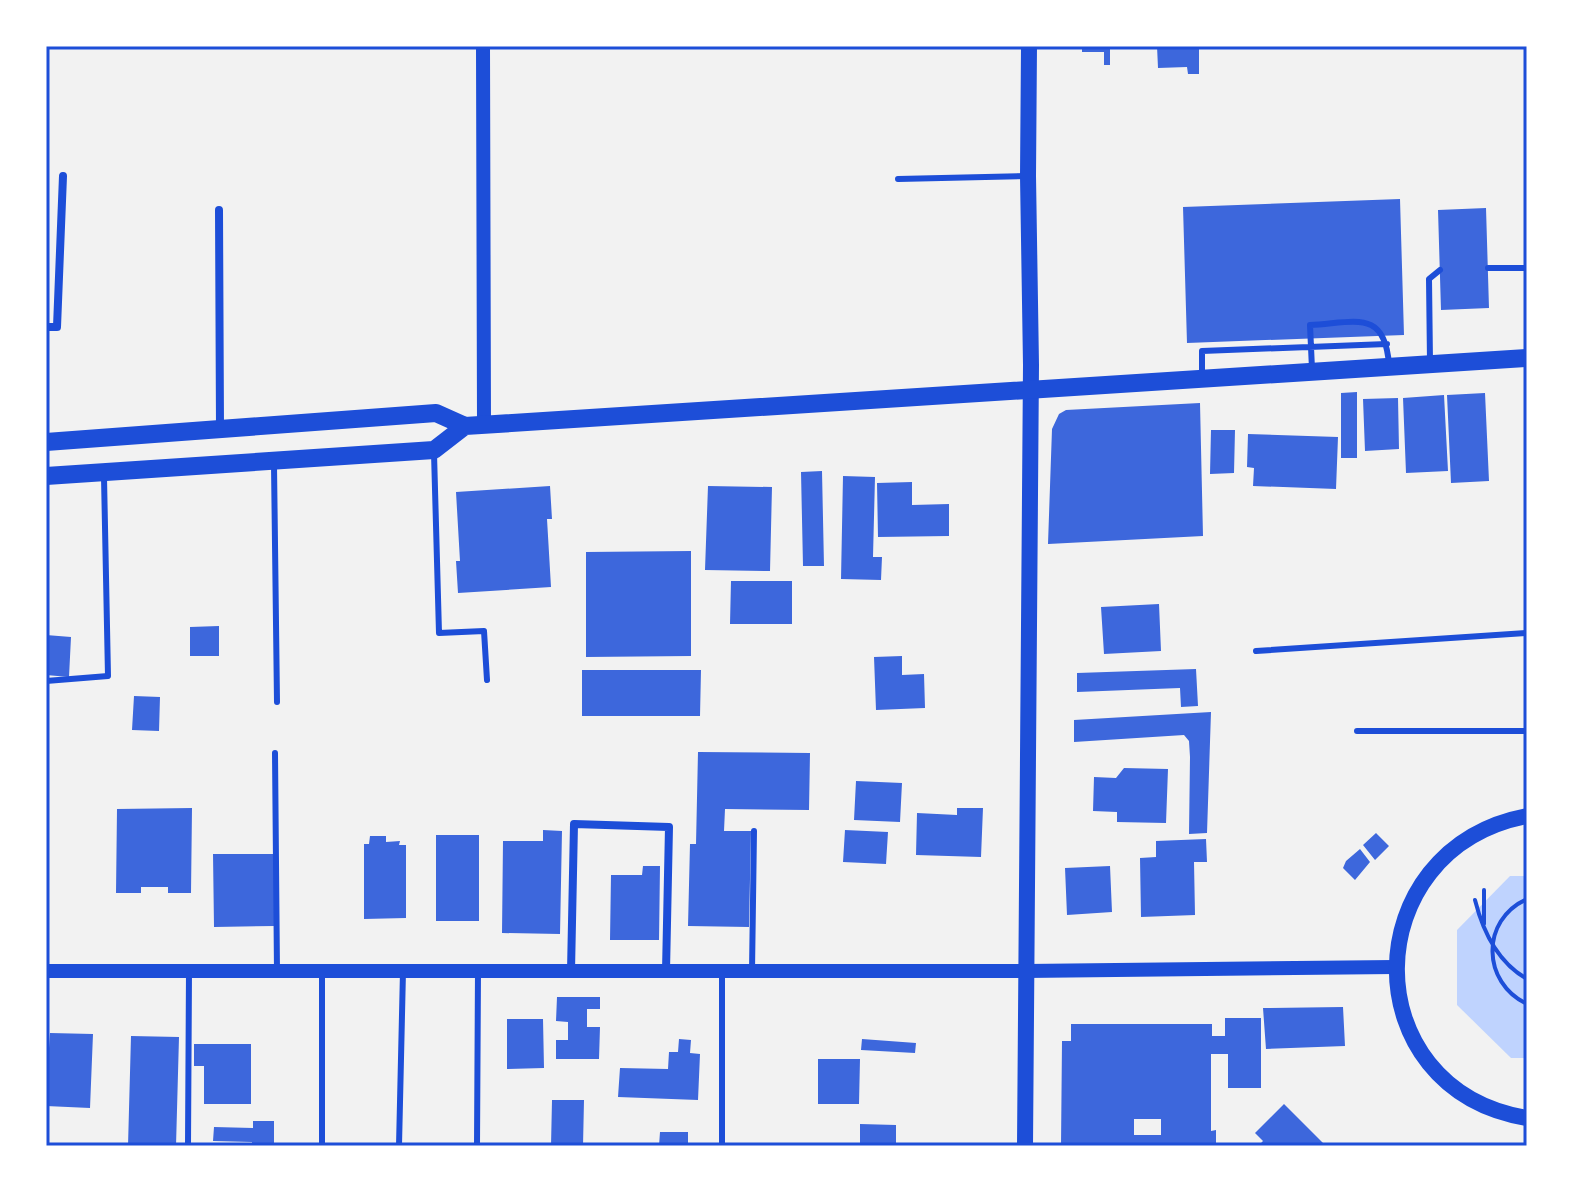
<svg xmlns="http://www.w3.org/2000/svg" width="1573" height="1192" viewBox="0 0 1573 1192" font-family="'Varela Round',sans-serif">
  <style>
    .water { fill: #bfd3fe }
    .building { fill: #3d67dc; fill-rule: evenodd }
    .lines { fill: none; stroke-linecap: round; stroke-linejoin: round }
    .path { stroke: #1d4ed8; stroke-width: 4 }
    .service { stroke: #1d4ed8; stroke-width: 6 }
    .minor { stroke: #1d4ed8; stroke-width: 8 }
    .tertiary { stroke: #1d4ed8; stroke-width: 14 }
    .secondary { stroke: #1d4ed8; stroke-width: 16 }
    .primary { stroke: #1d4ed8; stroke-width: 18 }
    .neatline { fill: none; stroke: #1d4ed8; stroke-width: 3 }
  </style>
  <rect width="100%" height="100%" fill="#f2f2f2"/>
  <path class="water" d="M 1510,876 L 1527,876 L 1527,1058 L 1511,1058 L 1457,1005 L 1457,930 Z"/>
  <path class="building" d="M 1082,46 L 1110,46 L 1110,65 L 1104,65 L 1104,52 L 1082,52 Z
    M 1157,46 L 1199,46 L 1199,74 L 1188,74 L 1187,67 L 1158,68 Z
    M 1400,199 L 1404,335 L 1187,343 L 1183,207 Z
    M 1486,208 L 1489,308 L 1441,310 L 1438,210 Z
    M 1357,392 L 1357,458 L 1341,458 L 1341,393 Z
    M 1485,393 L 1489,481 L 1451,483 L 1447,395 Z
    M 1444,395 L 1448,471 L 1406,473 L 1403,398 Z
    M 1398,398 L 1399,449 L 1365,451 L 1363,399 Z
    M 1200,403 L 1203,536 L 1048,544 L 1052,429 L 1059,414 L 1066,410 Z
    M 1211,430 L 1235,430 L 1234,473 L 1210,474 Z
    M 1248,434 L 1338,437 L 1336,489 L 1253,486 L 1254,468 L 1247,467 Z
    M 822,471 L 824,566 L 803,566 L 801,472 Z
    M 843,476 L 875,477 L 873,557 L 882,557 L 881,580 L 841,579 Z
    M 912,482 L 912,505 L 949,504 L 949,536 L 878,537 L 877,483 Z
    M 550,486 L 552,519 L 547,519 L 551,587 L 458,593 L 456,561 L 460,561 L 456,492 Z
    M 708,486 L 772,487 L 770,571 L 705,570 Z
    M 691,551 L 691,656 L 586,657 L 586,552 Z
    M 731,581 L 792,581 L 792,624 L 730,624 Z
    M 1159,604 L 1161,651 L 1104,654 L 1101,607 Z
    M 219,626 L 219,656 L 190,656 L 190,627 Z
    M 46,635 L 71,637 L 69,677 L 46,675 Z
    M 902,656 L 902,675 L 924,674 L 925,708 L 876,710 L 874,657 Z
    M 1196,669 L 1198,706 L 1181,707 L 1180,688 L 1077,692 L 1077,673 Z
    M 582,670 L 701,670 L 700,716 L 582,716 Z
    M 134,696 L 160,697 L 159,731 L 132,730 Z
    M 1211,712 L 1207,833 L 1189,834 L 1190,757 L 1189,741 L 1184,735 L 1074,742 L 1074,720 Z
    M 698,752 L 810,753 L 809,810 L 725,809 L 724,831 L 751,831 L 749,927 L 688,926 L 690,844 L 696,844 Z
    M 1124,768 L 1168,769 L 1166,823 L 1117,822 L 1117,812 L 1093,811 L 1094,777 L 1116,778 Z
    M 856,781 L 902,783 L 900,822 L 854,820 Z
    M 192,808 L 191,893 L 168,893 L 168,887 L 141,887 L 141,893 L 116,893 L 117,809 Z
    M 957,808 L 983,808 L 981,857 L 916,855 L 917,813 L 957,815 Z
    M 543,830 L 562,831 L 560,934 L 502,933 L 503,841 L 543,841 Z
    M 845,830 L 888,832 L 886,864 L 843,862 Z
    M 1376,833 L 1389,846 L 1375,860 L 1363,845 Z
    M 436,835 L 479,835 L 479,921 L 436,921 Z
    M 370,836 L 386,836 L 386,842 L 400,841 L 399,845 L 406,845 L 406,918 L 364,919 L 364,844 L 369,844 Z
    M 1206,839 L 1207,862 L 1194,862 L 1195,915 L 1141,917 L 1140,858 L 1156,857 L 1156,841 Z
    M 1360,849 L 1370,862 L 1355,880 L 1343,868 L 1346,861 Z
    M 213,854 L 275,854 L 275,926 L 214,927 Z
    M 643,866 L 660,866 L 659,940 L 610,940 L 611,875 L 642,875 Z
    M 1110,866 L 1112,912 L 1067,915 L 1065,868 Z
    M 557,997 L 600,997 L 600,1009 L 587,1009 L 587,1027 L 600,1027 L 599,1059 L 556,1059 L 556,1040 L 568,1040 L 568,1022 L 556,1021 Z
    M 1343,1007 L 1345,1046 L 1266,1049 L 1263,1008 Z
    M 1225,1018 L 1261,1018 L 1261,1088 L 1228,1088 L 1228,1054 L 1211,1054 L 1211,1131 L 1216,1130 L 1216,1146 L 1061,1146 L 1062,1041 L 1071,1041 L 1071,1024 L 1212,1024 L 1212,1036 L 1225,1036 ZM 1134,1119 L 1161,1119 L 1161,1135 L 1134,1135 Z
    M 507,1019 L 543,1019 L 544,1068 L 507,1069 Z
    M 50,1033 L 93,1034 L 90,1108 L 46,1106 L 46,1048 L 49,1048 Z
    M 131,1036 L 179,1037 L 176,1146 L 128,1146 Z
    M 679,1039 L 691,1040 L 690,1053 L 700,1054 L 698,1100 L 618,1097 L 620,1068 L 668,1069 L 669,1052 L 678,1052 Z
    M 862,1039 L 916,1043 L 915,1053 L 861,1050 Z
    M 194,1044 L 251,1044 L 251,1104 L 204,1104 L 204,1066 L 194,1066 Z
    M 818,1059 L 860,1059 L 859,1104 L 818,1104 Z
    M 552,1100 L 584,1100 L 583,1146 L 551,1146 Z
    M 1284,1104 L 1326,1146 L 1258,1146 L 1263,1141 L 1255,1133 Z
    M 253,1121 L 274,1121 L 274,1146 L 252,1146 L 252,1142 L 213,1141 L 214,1127 L 253,1128 Z
    M 860,1124 L 896,1125 L 896,1146 L 860,1146 Z
    M 660,1132 L 688,1132 L 688,1146 L 659,1146 Z"/>
  <g class="lines">
    <path class="path" d="M 1484,890 L 1484,924
      M 1527,899 C 1480,920 1482,983 1527,1004
      M 1475,900 C 1483,932 1497,962 1527,979"/>
    <path class="service" d="M 898,179 L 1028,176
      M 1488,268 L 1527,268
      M 1430,362 L 1429,279 L 1440,270
      M 1312,369 L 1310,325 C 1354,323 1385,308 1389,365
      M 1202,378 L 1202,351 L 1387,344
      M 434,453 L 439,633 L 484,631 L 487,680
      M 274,465 L 277,702
      M 1256,651 L 1527,633
      M 46,681 L 108,676 L 104,477
      M 1357,731 L 1527,731
      M 275,753 L 277,971
      M 752,971 L 754,831
      M 188,1146 L 189,971
      M 322,1146 L 322,971
      M 399,1146 L 403,971
      M 477,1146 L 478,971
      M 722,1146 L 722,971"/>
    <path class="minor" d="M 219,210 L 220,428
      M 46,327 L 57,327 L 63,176
      M 571,971 L 574,824 L 669,827 L 666,971"/>
    <path class="tertiary" d="M 483,46 L 484,424
      M 46,971 L 1026,971 L 1395,967"/>
    <path class="secondary" d="M 1527,816 C 1355,849 1352,1089 1527,1118
      M 1025,1146 L 1031,365 L 1028,176 L 1029,46"/>
    <path class="primary" d="M 46,442 L 436,413 L 465,426 L 1527,358
      M 46,476 L 434,450 L 465,426"/>
  </g>
  <rect width="1573" height="1192" fill="none" stroke="#ffffff" stroke-width="96"/>
  <rect x="48" y="48" width="1477" height="1096" class="neatline"/>
</svg>
